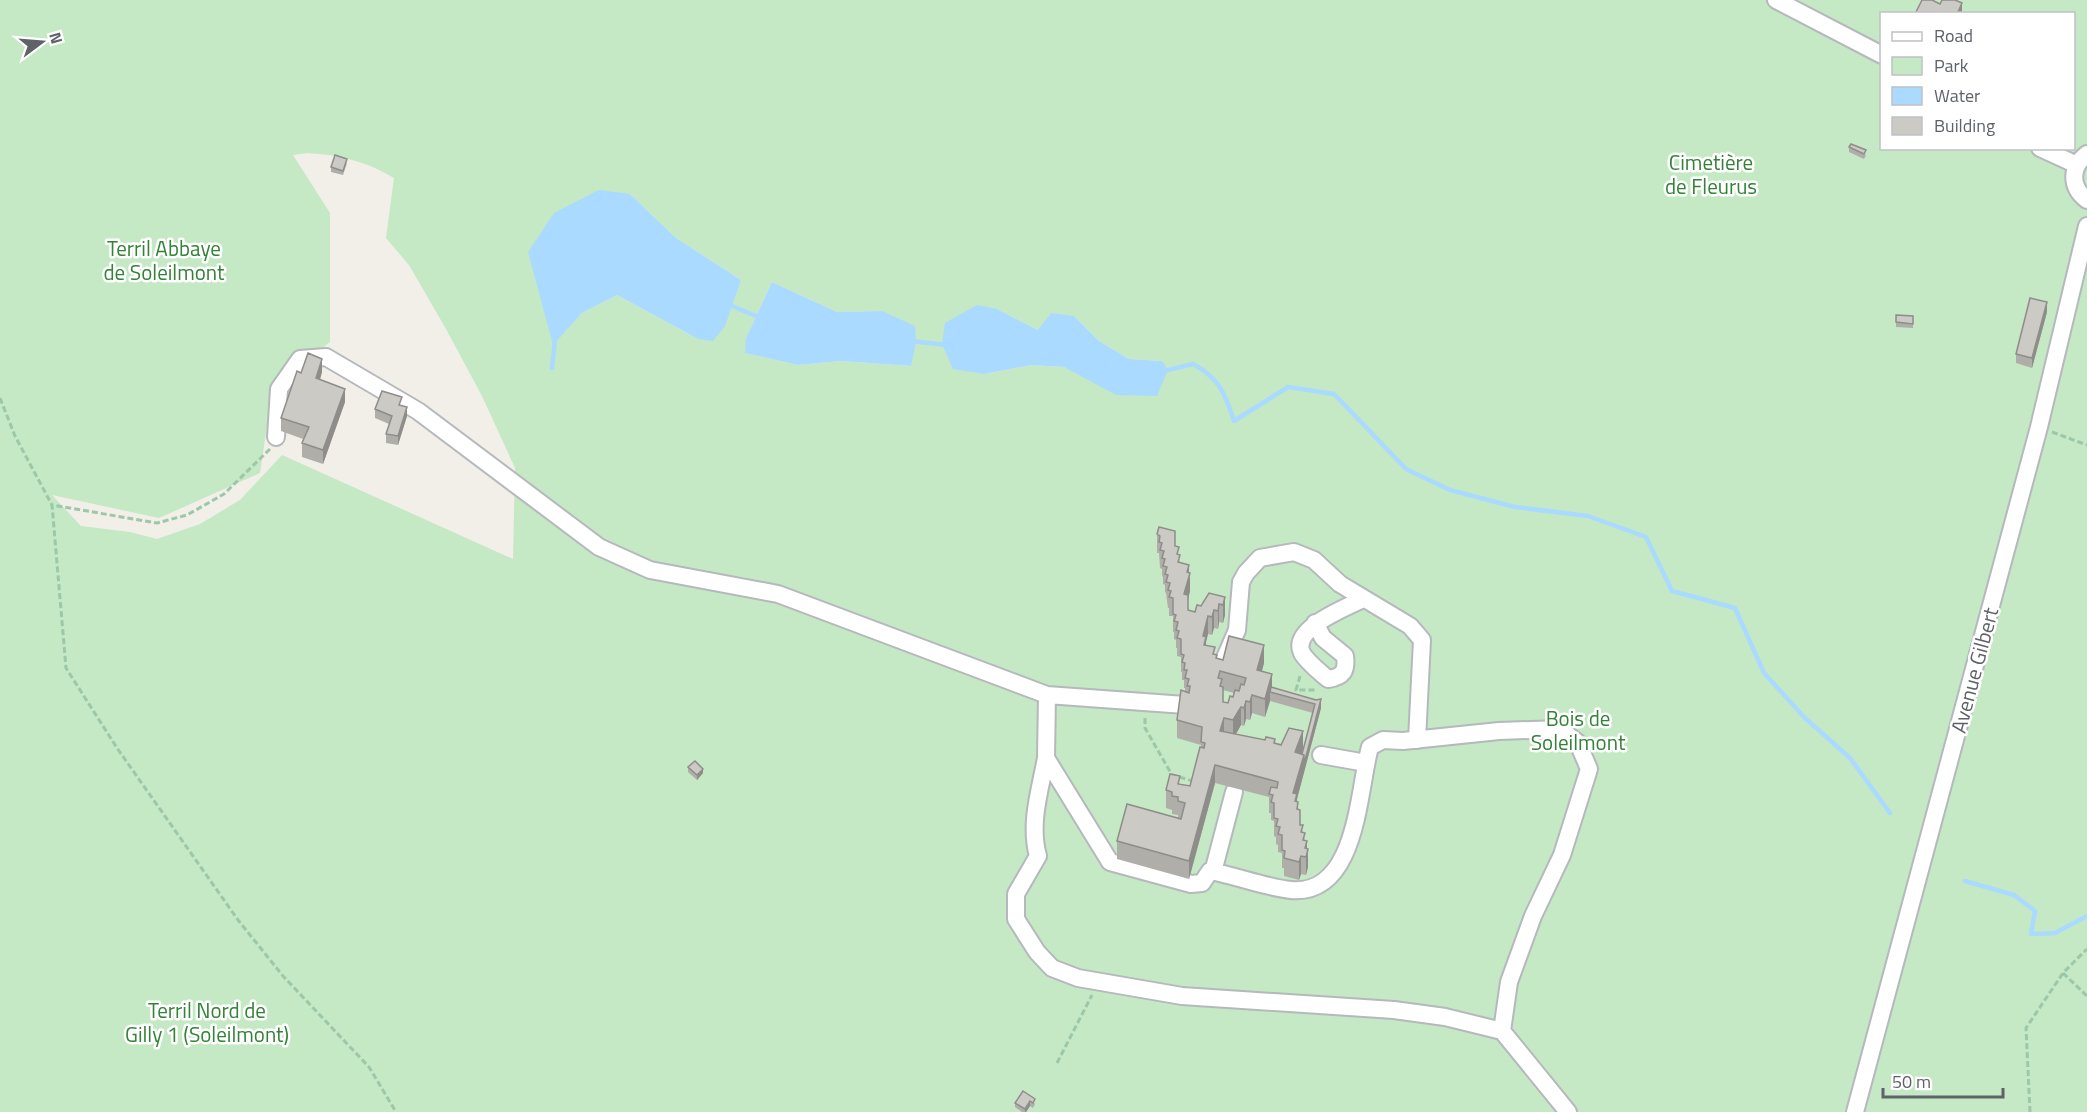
<svg xmlns="http://www.w3.org/2000/svg" width="2087" height="1112" viewBox="0 0 2087 1112" font-family="'Titillium Web',sans-serif">
  <style>
    .green { fill: #c5e8c5; fill-rule: evenodd }
    .water { fill: #aadaff }
    .lines { fill: none; stroke-linecap: round; stroke-linejoin: round }
    .stream { stroke: #aadaff; stroke-width: 4.5 }
    .minor-casing { stroke: #b5b8bc; stroke-width: 20 }
    .path { stroke: #9cc7a9; stroke-width: 3; stroke-dasharray: 6 3; stroke-linecap: butt }
    .minor { stroke: #fff; stroke-width: 16 }
    .wall { fill: #afaea9; fill-rule: evenodd }
    .shaded-wall { fill: #8f8d8a }
    .building { fill: #cccac5; stroke: #8f8d8a; stroke-width: 1.5; fill-rule: evenodd }
    .labels { text-anchor: middle; dominant-baseline: central; stroke-width: 5; stroke-linejoin: round; paint-order: stroke }
    .park-label { font-size: 21px; fill: #348238; stroke: #fff }
    .street-label { font-size: 21px; fill: #5f6368; stroke: #fff }
  </style>
  <rect width="100%" height="100%" fill="#f1efe8"/>
  <path class="green" d="M 0,0 L 2087,0 L 2087,1112 L 0,1112 ZM 1882,14 L 2074,14 L 2074,148 L 1882,148 ZM 307,153 C 339,155 366,161 394,178 L 386,238 L 409,265 L 446,329 L 482,396 L 515,468 L 513,559 L 282,455 L 240,500 L 200,524 L 157,539 L 130,532 L 81,526 L 52,495 L 159,518 L 260,473 L 273,386 L 330,342 L 330,213 L 293,155 ZM 630,194 L 676,238 L 741,280 L 698,339 L 617,295 L 582,313 L 553,344 L 529,252 ZM 772,282 L 837,312 L 882,311 L 910,366 L 841,361 L 798,365 L 746,353 L 746,338 ZM 997,309 L 1038,330 L 1074,316 L 1099,341 L 1129,359 L 1162,361 L 1087,377 L 1064,367 L 1031,365 L 985,374 Z"/>
  <path class="water" d="M 599,190 L 630,194 L 676,238 L 741,280 L 725,326 L 713,341 L 698,339 L 617,295 L 582,313 L 553,345 L 528,252 L 554,213 Z
    M 772,282 L 837,312 L 882,311 L 915,326 L 916,342 L 911,366 L 841,361 L 798,365 L 745,353 L 746,338 Z
    M 977,305 L 997,309 L 1038,330 L 1051,313 L 1074,316 L 1099,341 L 1129,359 L 1162,361 L 1168,370 L 1157,396 L 1116,395 L 1064,367 L 1031,365 L 985,374 L 953,369 L 942,344 L 945,323 Z"/>
  <g class="lines">
    <path class="stream" d="M 727,304 L 761,318
      M 910,341 L 947,345
      M 552,368 L 555,340
      M 1164,371 L 1193,364 C 1219,378 1225,393 1234,421 L 1288,387 L 1334,394 L 1406,469 L 1450,490 L 1515,507 L 1588,516 L 1646,537 L 1672,591 L 1735,608 L 1764,673 L 1805,718 L 1850,758 L 1890,813
      M 1965,881 L 2014,895 L 2035,911 L 2031,934 L 2055,933 L 2087,916"/>
    <g class="minor-casing">
      <path id="minor" d="M 1776,0 L 1882,55
        M 2040,148 L 2077,165
        M 2087,154 C 2070,167 2070,187 2087,200
        M 276,437 L 279,389 L 300,359 L 326,357 L 418,411 L 599,547 L 650,570 L 778,594 L 1047,695 L 1185,705
        M 1315,623 L 1323,638 L 1345,656 C 1347,671 1343,677 1328,679 C 1320,672 1307,662 1302,653 C 1290,628 1348,607 1363,599
        M 1225,658 L 1237,630 L 1241,582 L 1246,573 L 1260,558 L 1294,552 L 1314,560 L 1340,584 L 1410,626 L 1422,640 L 1417,740
        M 1047,695 L 1046,758 L 1110,862 L 1191,884 L 1202,883 L 1210,871 C 1237,876 1264,887 1291,890 C 1358,896 1358,789 1370,747 L 1383,740 L 1403,741 L 1499,731 L 1560,729 L 1578,743 L 1589,769 L 1562,855 L 1533,916 L 1509,982 L 1502,1031
        M 1321,755 L 1366,763
        M 1046,758 C 1040,790 1029,824 1038,856 L 1016,894 L 1016,919 L 1037,952 L 1052,968 L 1078,978 L 1182,996 L 1394,1010 L 1445,1017 L 1502,1031 L 1568,1112
        M 1213,872 L 1234,792
        M 1855,1112 L 2039,427 L 2087,226"/>
    </g>
    <path class="path" d="M 0,398 L 15,436 L 52,505
      M 2052,432 L 2087,445
      M 270,449 L 224,494 L 187,515 L 157,523 L 52,505 L 66,668 L 117,748 L 238,920 L 283,976 L 369,1067 L 396,1112
      M 1300,676 L 1296,690 L 1316,690
      M 1145,718 L 1145,728 L 1172,775 L 1193,781
      M 2063,973 L 2087,996
      M 1057,1063 L 1092,995
      M 2030,1112 L 2026,1028 L 2063,973 L 2087,949"/>
    <use href="#minor" class="minor"/>
  </g>
  <path class="wall" d="M 1849,147 L 1866,155 L 1864,159 L 1849,152 Z
    M 347,163 L 343,175 L 331,172 L 331,167 Z
    M 2047,312 L 2032,368 L 2016,363 L 2016,354 Z
    M 1896,315 L 1913,316 L 1913,328 L 1896,327 Z
    M 322,372 L 320,380 L 345,402 L 323,464 L 302,457 L 302,443 L 303,439 L 281,431 L 281,418 L 301,373 Z
    M 402,405 L 407,416 L 398,445 L 386,443 L 386,434 L 389,424 L 375,418 L 375,409 Z
    M 1159,527 L 1175,547 L 1180,563 L 1189,573 L 1190,591 L 1188,599 L 1188,610 L 1195,612 L 1201,606 L 1225,597 L 1225,615 L 1223,623 L 1219,622 L 1218,629 L 1214,628 L 1212,635 L 1208,634 L 1206,642 L 1206,645 L 1215,655 L 1217,659 L 1223,660 L 1264,663 L 1262,671 L 1272,688 L 1316,700 L 1321,708 L 1297,799 L 1300,825 L 1303,833 L 1307,849 L 1308,867 L 1306,875 L 1301,874 L 1299,880 L 1284,876 L 1284,868 L 1282,868 L 1282,853 L 1278,852 L 1278,845 L 1276,844 L 1276,837 L 1274,836 L 1274,821 L 1271,820 L 1271,813 L 1269,813 L 1269,797 L 1215,783 L 1189,879 L 1117,859 L 1117,841 L 1178,818 L 1178,815 L 1172,814 L 1172,810 L 1166,808 L 1166,790 L 1180,784 L 1190,786 L 1201,747 L 1201,745 L 1177,738 L 1177,720 L 1185,692 L 1185,688 L 1184,688 L 1184,680 L 1182,680 L 1182,672 L 1181,672 L 1181,657 L 1177,656 L 1177,648 L 1176,648 L 1176,640 L 1174,639 L 1174,632 L 1173,632 L 1173,616 L 1169,616 L 1169,608 L 1168,608 L 1166,593 L 1165,592 L 1165,585 L 1163,584 L 1163,577 L 1162,576 L 1162,569 L 1160,568 L 1159,553 L 1157,553 L 1157,534 ZM 1223,690 L 1234,693 L 1233,697 L 1228,703 L 1223,702 ZM 1270,701 L 1313,713 L 1303,749 L 1236,734 L 1241,725 L 1244,726 L 1246,719 L 1250,720 L 1252,713 L 1265,717 Z
    M 688,767 L 703,773 L 697,780 L 688,772 Z
    M 1023,1091 L 1035,1104 L 1033,1108 L 1030,1106 L 1026,1112 L 1022,1112 L 1015,1107 L 1015,1103 Z"/>
  <path class="shaded-wall" d="M 1962,3 L 1962,14 L 1957,14 Z
    M 2075,101 L 2075,110 L 2073,113 L 2073,104 Z
    M 2047,302 L 2047,312 L 2032,368 L 2032,358 Z
    M 322,359 L 322,372 L 316,392 L 316,378 Z
    M 345,389 L 345,402 L 323,464 L 323,450 Z
    M 407,407 L 407,416 L 398,445 L 398,436 Z
    M 1189,565 L 1189,579 L 1190,573 L 1190,591 L 1188,599 L 1184,594 L 1187,572 Z
    M 1225,597 L 1225,615 L 1223,623 L 1223,605 Z
    M 1219,604 L 1219,622 L 1218,629 L 1218,611 Z
    M 1214,610 L 1214,628 L 1212,635 L 1212,617 Z
    M 1208,616 L 1208,634 L 1206,642 L 1206,655 L 1203,636 Z
    M 1264,645 L 1264,663 L 1257,688 L 1257,670 Z
    M 1272,674 L 1272,692 L 1270,692 L 1270,701 L 1265,717 L 1265,699 Z
    M 1252,695 L 1252,713 L 1250,720 L 1250,702 Z
    M 1321,699 L 1321,708 L 1297,799 L 1297,808 L 1298,802 L 1298,820 L 1293,793 Z
    M 1246,701 L 1246,719 L 1244,726 L 1244,708 Z
    M 1241,707 L 1241,725 L 1233,739 L 1233,720 Z
    M 1224,718 L 1224,736 L 1220,731 Z
    M 1303,731 L 1303,750 L 1295,770 L 1295,752 Z
    M 1215,765 L 1215,783 L 1189,879 L 1189,861 Z
    M 703,769 L 703,773 L 697,780 L 697,775 Z
    M 1307,841 L 1307,856 L 1308,849 L 1308,867 L 1306,875 L 1306,857 L 1305,848 Z
    M 1301,856 L 1301,874 L 1299,880 L 1299,862 Z
    M 1030,1101 L 1030,1106 L 1026,1112 L 1025,1112 L 1025,1109 Z"/>
  <path class="building" d="M 1922,0 L 1932,0 L 1940,4 L 1942,0 L 1955,0 L 1962,3 L 1957,14 L 1915,14 Z
    M 1851,144 L 1866,150 L 1864,154 L 1849,147 Z
    M 335,155 L 347,159 L 343,171 L 331,167 Z
    M 2030,298 L 2047,302 L 2032,358 L 2016,354 Z
    M 1896,315 L 1913,316 L 1913,324 L 1896,322 Z
    M 308,353 L 322,359 L 316,378 L 345,389 L 323,450 L 302,443 L 309,427 L 281,418 L 297,371 L 301,373 Z
    M 382,391 L 402,397 L 399,405 L 407,407 L 398,436 L 386,434 L 392,416 L 375,409 Z
    M 1159,527 L 1175,531 L 1175,546 L 1179,547 L 1177,554 L 1180,555 L 1178,562 L 1189,565 L 1187,572 L 1190,573 L 1184,594 L 1188,595 L 1188,610 L 1195,612 L 1197,605 L 1201,606 L 1209,593 L 1225,597 L 1223,605 L 1219,604 L 1218,611 L 1214,610 L 1212,617 L 1208,616 L 1203,636 L 1206,637 L 1204,645 L 1215,647 L 1213,654 L 1217,655 L 1216,658 L 1223,660 L 1229,636 L 1264,645 L 1257,670 L 1272,674 L 1265,699 L 1252,695 L 1250,702 L 1246,701 L 1244,708 L 1241,707 L 1233,720 L 1224,718 L 1220,731 L 1265,740 L 1266,737 L 1275,739 L 1274,743 L 1281,745 L 1289,728 L 1303,731 L 1295,752 L 1304,755 L 1293,793 L 1297,794 L 1295,801 L 1298,802 L 1297,809 L 1300,810 L 1300,825 L 1303,825 L 1301,832 L 1305,833 L 1303,840 L 1307,841 L 1305,848 L 1308,849 L 1306,857 L 1301,856 L 1299,862 L 1284,858 L 1285,851 L 1282,850 L 1282,835 L 1278,834 L 1280,827 L 1276,826 L 1278,819 L 1274,818 L 1274,803 L 1271,802 L 1273,795 L 1269,794 L 1271,787 L 1277,788 L 1278,782 L 1215,765 L 1189,861 L 1117,841 L 1127,804 L 1181,819 L 1185,803 L 1178,801 L 1178,797 L 1172,796 L 1172,792 L 1166,790 L 1170,774 L 1180,776 L 1178,784 L 1190,786 L 1200,747 L 1204,748 L 1205,743 L 1201,742 L 1202,727 L 1177,720 L 1181,690 L 1189,693 L 1190,686 L 1187,686 L 1189,679 L 1185,678 L 1187,670 L 1184,670 L 1185,663 L 1182,662 L 1184,655 L 1181,654 L 1181,639 L 1177,638 L 1179,631 L 1176,630 L 1178,622 L 1174,621 L 1176,615 L 1173,614 L 1173,598 L 1169,597 L 1171,591 L 1168,590 L 1170,583 L 1166,582 L 1168,575 L 1165,574 L 1167,567 L 1163,566 L 1165,559 L 1162,558 L 1164,551 L 1160,550 L 1162,543 L 1159,542 L 1160,536 L 1157,534 ZM 1220,671 L 1246,678 L 1244,685 L 1241,684 L 1239,691 L 1235,690 L 1233,697 L 1230,696 L 1228,703 L 1223,702 L 1223,687 L 1220,686 L 1222,679 L 1218,678 Z
    M 1271,687 L 1316,700 L 1321,699 L 1304,764 L 1304,755 L 1302,754 L 1315,704 L 1270,692 Z
    M 695,761 L 703,769 L 697,775 L 688,767 Z
    M 1023,1091 L 1035,1099 L 1033,1103 L 1030,1101 L 1025,1109 L 1015,1103 Z"/>
  <g class="labels">
    <g class="park-label">
      <text x="1711" y="162">Cimetière<tspan x="1711" dy="24">de Fleurus</tspan></text>
      <text x="164" y="248">Terril Abbaye<tspan x="164" dy="24">de Soleilmont</tspan></text>
      <text x="1578" y="718">Bois de<tspan x="1578" dy="24">Soleilmont</tspan></text>
      <text x="207" y="1010">Terril Nord de<tspan x="207" dy="24">Gilly 1 (Soleilmont)</tspan></text>
    </g>
    <g class="street-label">
      <text transform="translate(1974 670) rotate(-75)">Avenue Gilbert</text>
    </g>
  </g>
  <rect x="1880" y="12" width="195" height="138" fill="#ffffff" stroke="#bfc1c3" stroke-width="1.5"/>
  <rect x="1892" y="32" width="30" height="9" fill="#ffffff" stroke="#bfc1c3" stroke-width="1.5"/>
  <text x="1934" y="42" font-size="18" fill="#5f6368">Road</text>
  <rect x="1892" y="57" width="30" height="18" fill="#c5e8c5" stroke="#bfc1c3" stroke-width="1.5"/>
  <text x="1934" y="72" font-size="18" fill="#5f6368">Park</text>
  <rect x="1892" y="87" width="30" height="18" fill="#aadaff" stroke="#bfc1c3" stroke-width="1.5"/>
  <text x="1934" y="102" font-size="18" fill="#5f6368">Water</text>
  <rect x="1892" y="117" width="30" height="18" fill="#cccac5" stroke="#bfc1c3" stroke-width="1.5"/>
  <text x="1934" y="132" font-size="18" fill="#5f6368">Building</text>
  <g transform="translate(42 42) rotate(74)" stroke="#ffffff" stroke-width="4.5" paint-order="stroke">
  <path d="M0-4.5L10 22L0 15L-10 22Z" fill="#5f6368"/>
  <text y="-9" font-size="16" font-weight="bold" text-anchor="middle" fill="#5f6368">N</text>
  </g>
  <path d="M1883 1088v9h120v-9" fill="none" stroke="#5f6368" stroke-width="3"/>
  <text x="1892" y="1088" font-size="18" fill="#5f6368" stroke="#ffffff" stroke-width="4.5" paint-order="stroke">50 m</text>
</svg>
